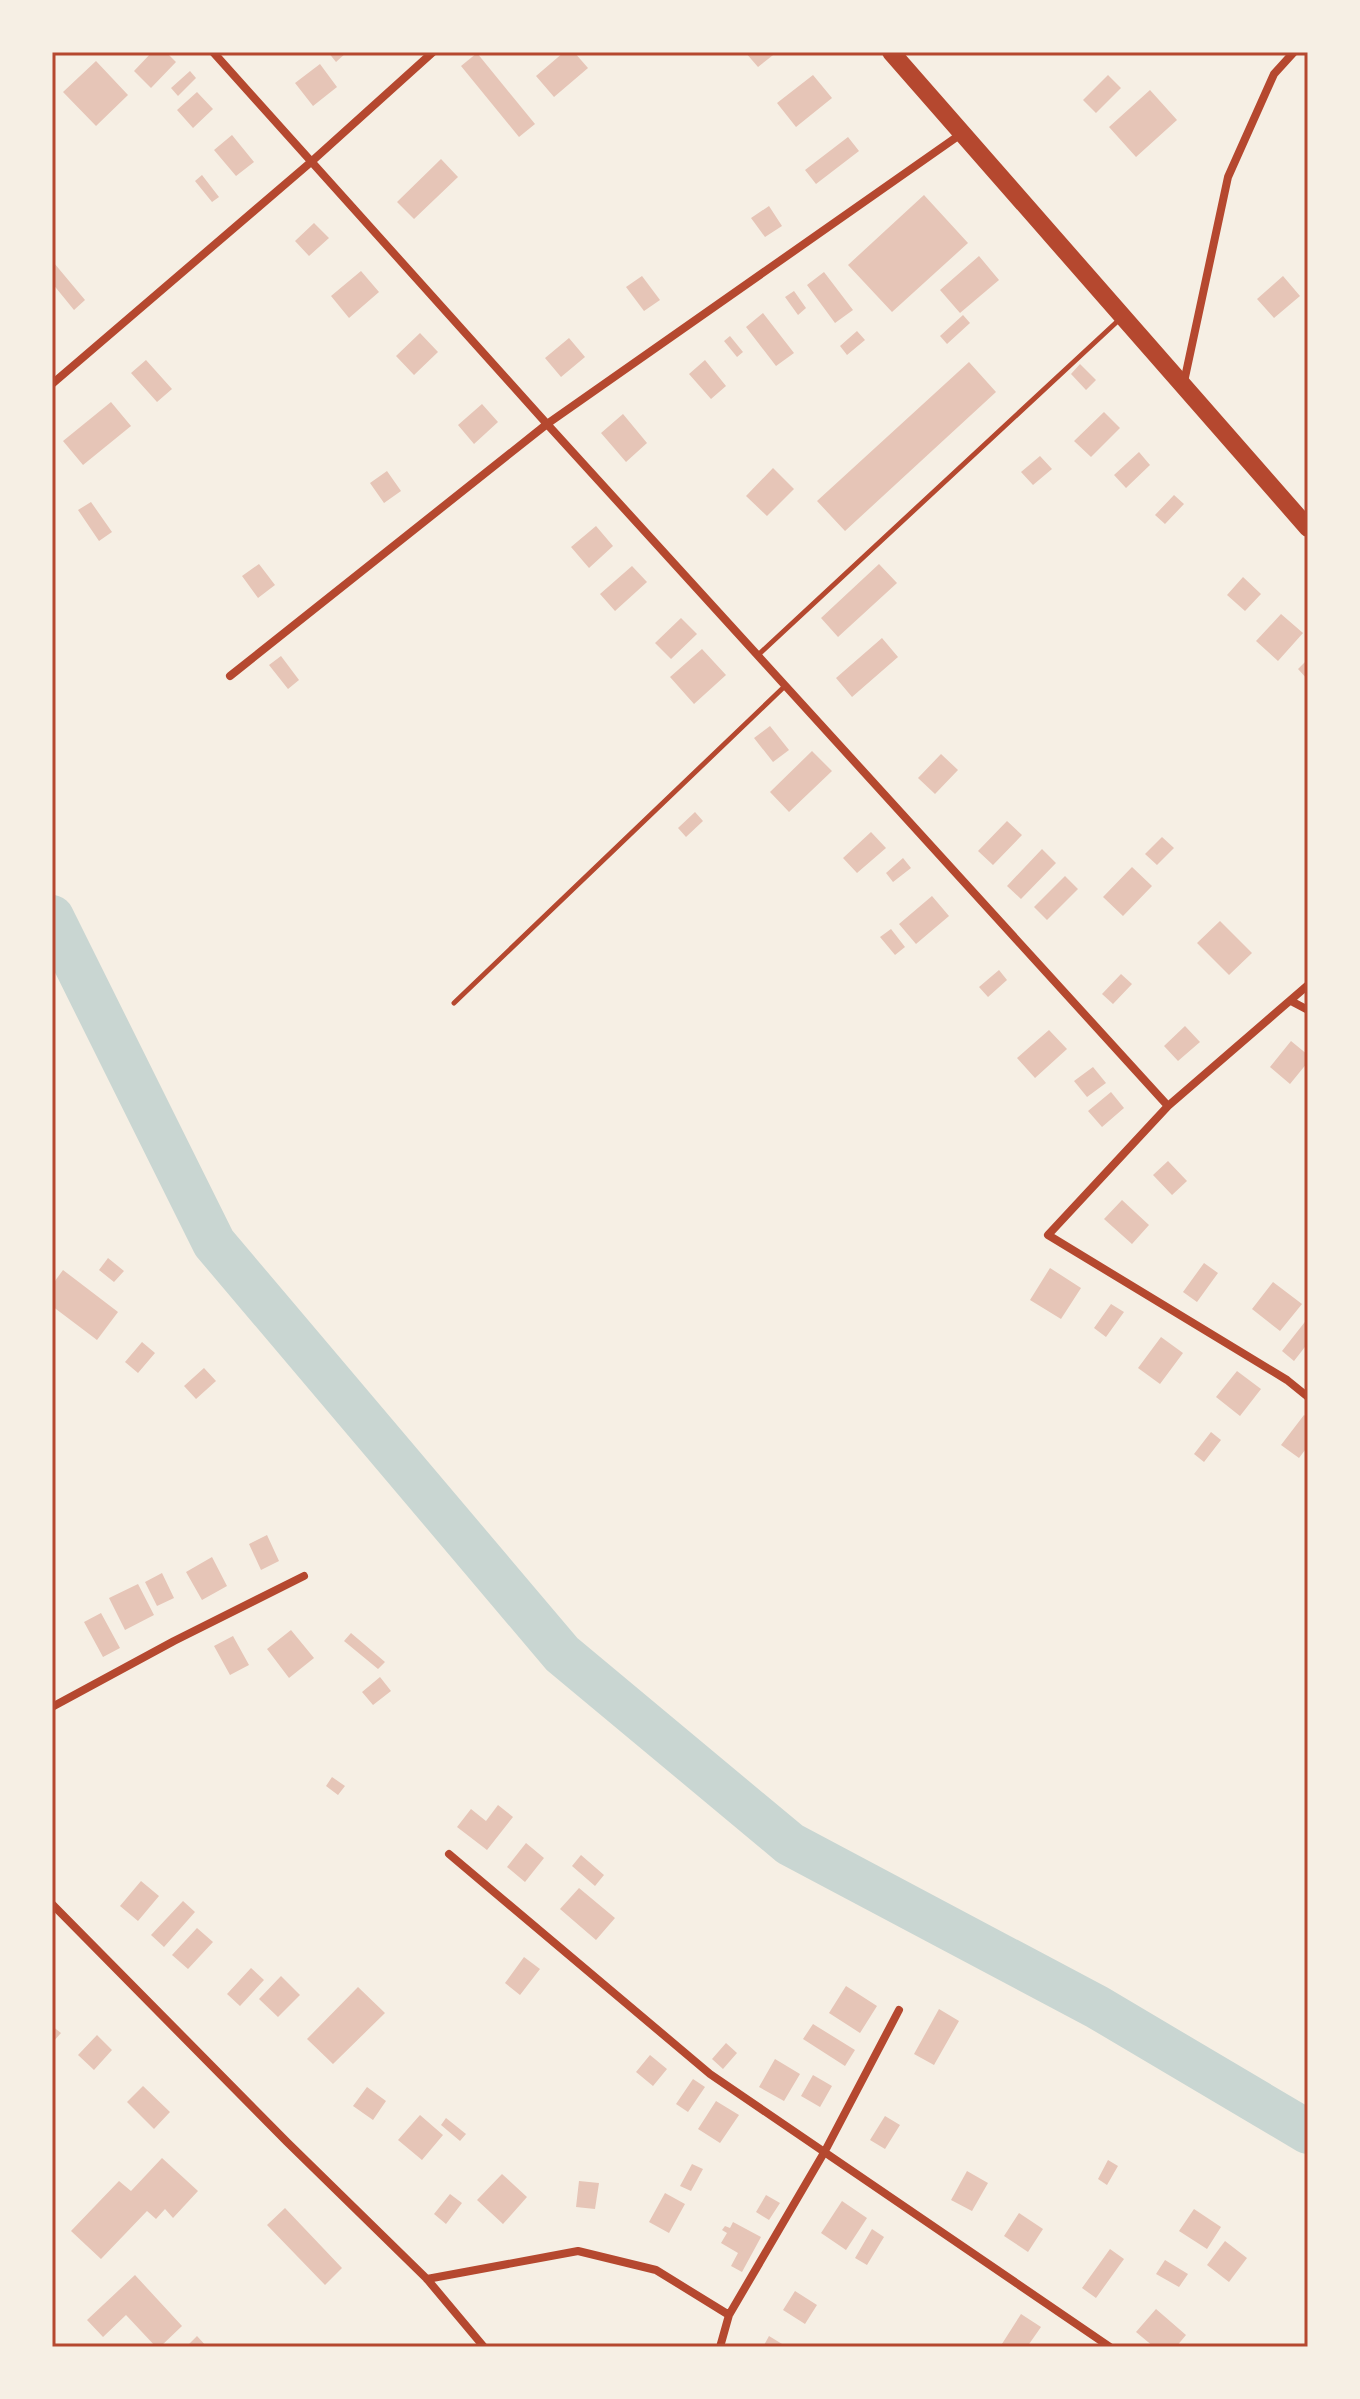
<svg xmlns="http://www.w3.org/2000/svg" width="1360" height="2399" font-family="'Work Sans',sans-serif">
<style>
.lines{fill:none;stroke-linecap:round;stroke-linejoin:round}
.river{stroke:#c9d6d2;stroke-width:44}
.building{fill:#e6c5b7}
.service{stroke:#b5482f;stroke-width:5}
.minor{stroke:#b5482f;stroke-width:8}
.primary{stroke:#b5482f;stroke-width:18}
.neatline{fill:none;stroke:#b5482f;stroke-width:3}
</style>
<rect width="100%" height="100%" fill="#f6efe4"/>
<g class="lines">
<path class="river" d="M52 917 214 1243 562 1654 790 1844 1097 2007 1308 2132"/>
</g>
<path class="building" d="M152 52H166L176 62 151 88 134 71Z
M328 52H347L336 62Z
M564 52H574L588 68 554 97 536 76Z
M745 52H777L758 67Z
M477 53 535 124 519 137 461 66Z
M96 61 128 95 96 126 63 92Z
M320 64 337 87 313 106 295 83Z
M190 71 196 78 178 96 171 88Z
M813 75 832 98 796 127 777 103Z
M1108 75 1121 88 1096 113 1083 100Z
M1150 90 1177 120 1136 157 1109 127Z
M197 92 213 109 193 128 177 110Z
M232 135 254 162 236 176 214 150Z
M848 137 859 151 816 184 805 170Z
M441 159 458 177 414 219 397 202Z
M202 175 219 197 212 202 195 181Z
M924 195 968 243 892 312 848 265Z
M769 206 782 226 765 237 751 218Z
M314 223 329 238 309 256 295 241Z
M979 256 999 280 960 313 940 290Z
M54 263 85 300 74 310 52 283V265Z
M361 271 379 292 349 318 331 296Z
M824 272 853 310 835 323 807 285Z
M642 276 660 300 644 311 626 287Z
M1283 276 1300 296 1274 318 1257 299Z
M794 291 806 308 798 315 785 297Z
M763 313 794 353 776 366 746 327Z
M963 315 970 323 947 344 940 336Z
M857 331 865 340 847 355 840 346Z
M420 333 438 352 414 375 396 356Z
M730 336 743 352 737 357 724 341Z
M569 338 585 357 561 377 545 358Z
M146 360 172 389 157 402 131 373Z
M705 360 726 386 711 399 689 374Z
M969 362 996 392 845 531 817 501Z
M1080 364 1096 380 1086 390 1071 374Z
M111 402 131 426 83 465 63 441Z
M482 404 498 422 474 444 458 425Z
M1104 412 1120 428 1091 457 1074 441Z
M623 414 647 443 626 462 601 433Z
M1139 452 1150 465 1126 488 1114 475Z
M1040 456 1052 469 1033 485 1021 472Z
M773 468 794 489 767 516 746 496Z
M387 471 401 491 384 503 370 483Z
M1174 495 1184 504 1165 524 1155 515Z
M91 502 112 532 99 541 78 510Z
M596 526 613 546 589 568 571 547Z
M259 564 275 585 258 598 242 576Z
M879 564 897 583 838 637 821 618Z
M632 566 647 582 615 611 600 594Z
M1243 577 1261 594 1245 611 1227 595Z
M1281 614 1303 633 1278 661 1256 641Z
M681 618 697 634 671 659 655 643Z
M882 638 898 657 852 697 836 678Z
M702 649 726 675 694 704 670 677Z
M281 656 299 680 288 689 269 665Z
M1308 659V680L1298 669Z
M770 726 789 750 773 762 754 738Z
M812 751 832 771 789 812 770 792Z
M941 754 958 770 935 794 918 778Z
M695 812 703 821 686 837 678 828Z
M1007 821 1022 835 993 865 978 851Z
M871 832 886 848 857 873 843 858Z
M1162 837 1174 848 1157 865 1145 854Z
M1042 849 1056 863 1021 899 1007 886Z
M903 858 911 868 893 882 886 873Z
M1132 867 1152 886 1123 916 1103 897Z
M1065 876 1078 889 1047 920 1034 907Z
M932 896 949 916 916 944 899 924Z
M1220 921 1252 953 1229 975 1197 943Z
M891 929 905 947 895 955 880 937Z
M999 970 1007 980 988 997 979 987Z
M1121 974 1132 984 1113 1004 1102 994Z
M1185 1026 1200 1042 1178 1061 1164 1046Z
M1049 1030 1067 1049 1035 1078 1017 1058Z
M1291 1041 1308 1055V1062L1290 1084 1270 1067Z
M1093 1067 1106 1083 1087 1097 1074 1081Z
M1111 1092 1124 1108 1102 1127 1088 1111Z
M1168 1161 1187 1181 1172 1195 1153 1175Z
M1122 1200 1149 1225 1132 1244 1104 1219Z
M108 1258 124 1271 114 1282 99 1270Z
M1204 1263 1218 1273 1197 1302 1183 1292Z
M1050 1268 1081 1288 1061 1319 1030 1300Z
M63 1270 118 1312 97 1340 52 1306V1285Z
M1273 1282 1302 1304 1280 1331 1252 1309Z
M1111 1304 1124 1312 1106 1337 1094 1328Z
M1308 1318V1343L1294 1361 1282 1351Z
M1161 1337 1183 1353 1160 1384 1138 1368Z
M142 1342 155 1353 138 1373 125 1362Z
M204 1368 216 1381 196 1399 184 1386Z
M1237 1371 1261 1389 1240 1416 1216 1397Z
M1304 1415 1308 1418V1446L1299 1458 1281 1445Z
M1211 1432 1221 1440 1204 1462 1194 1454Z
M267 1535 279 1561 261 1570 249 1544Z
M212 1557 227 1586 202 1600 186 1572Z
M162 1573 174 1598 157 1606 145 1582Z
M138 1584 154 1615 125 1630 109 1598Z
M101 1613 120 1648 103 1657 84 1622Z
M291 1630 314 1658 289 1678 267 1649Z
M351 1633 385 1662 378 1669 344 1641Z
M233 1636 249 1665 230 1675 214 1646Z
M380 1677 391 1691 373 1705 362 1692Z
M332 1777 345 1786 338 1795 326 1786Z
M498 1805 513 1817 487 1850 457 1827 471 1809 486 1821Z
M526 1843 544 1858 525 1882 507 1867Z
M581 1855 604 1875 595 1886 572 1866Z
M141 1881 159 1896 138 1921 120 1906Z
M579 1888 615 1918 596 1940 560 1909Z
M183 1901 195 1912 164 1947 151 1935Z
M197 1928 213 1942 188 1969 172 1955Z
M524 1957 540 1969 520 1995 505 1983Z
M251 1968 264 1980 240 2006 227 1994Z
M281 1976 300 1995 278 2017 259 1999Z
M846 1986 877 2006 860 2033 829 2013Z
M358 1987 385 2013 333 2064 307 2039Z
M939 2009 959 2021 934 2065 914 2054Z
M813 2024 855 2050 845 2066 803 2039Z
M52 2026 61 2033 52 2043Z
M97 2035 112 2050 94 2070 78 2055Z
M726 2043 737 2053 723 2069 712 2059Z
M650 2055 667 2069 653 2086 636 2072Z
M775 2059 800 2074 784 2101 759 2087Z
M813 2075 832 2086 820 2107 801 2096Z
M693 2079 705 2087 688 2112 676 2104Z
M143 2086 170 2112 154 2129 127 2102Z
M367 2087 386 2101 373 2120 353 2106Z
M716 2101 739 2115 720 2143 698 2129Z
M420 2115 443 2135 422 2160 398 2140Z
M885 2116 900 2125 885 2149 870 2140Z
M446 2118 466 2134 460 2141 441 2125Z
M162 2158 198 2191 173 2218 165 2209 156 2219 147 2211 101 2259 71 2231 119 2181 131 2191Z
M1108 2160 1118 2166 1107 2185 1098 2179Z
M692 2164 703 2169 691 2191 680 2186Z
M967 2171 988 2183 972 2211 951 2200Z
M502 2174 527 2197 503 2224 477 2200Z
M579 2181 599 2183 595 2209 576 2207Z
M665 2193 685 2204 669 2233 649 2222Z
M450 2194 462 2203 446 2224 434 2214Z
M766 2195 780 2203 769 2220 756 2212Z
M842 2201 867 2218 846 2250 821 2233Z
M285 2208 342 2268 325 2285 267 2225Z
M1194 2209 1221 2227 1207 2249 1179 2231Z
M1019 2213 1043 2229 1028 2252 1004 2236Z
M733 2222 761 2237 742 2272 731 2266 738 2253 721 2243 727 2233 722 2230 725 2226 730 2228Z
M872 2229 884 2237 867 2265 855 2258Z
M1225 2241 1247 2258 1229 2282 1207 2265Z
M1110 2249 1124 2259 1096 2298 1082 2288Z
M1165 2260 1188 2274 1179 2287 1156 2274Z
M135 2275 182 2326 160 2347H156L126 2315 103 2337 87 2320Z
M795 2291 817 2305 805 2324 783 2310Z
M1156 2309 1186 2335 1176 2347H1154L1136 2332Z
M1021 2314 1041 2327 1027 2347H1000Z
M197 2336 207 2347H186Z
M769 2336 787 2347H763Z"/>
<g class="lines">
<path class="service" d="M758 655 1121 318
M454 1003 785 686"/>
<path class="minor" d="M213 52 547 424 1168 1106
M1184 382 1228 177 1274 74 1294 52
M52 384 311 162 433 52
M230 676 547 424 961 134
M1308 985 1168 1106 1048 1235 1287 1380 1308 1397
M1291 1001 1308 1010
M52 1707 174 1641 304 1576
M449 1854 710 2074 1110 2347
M52 1904 287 2142 427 2279 484 2347
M427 2279 578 2251 656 2270 729 2315
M720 2347 729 2315 825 2151 899 2010"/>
<path class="primary" d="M891 52 1308 528"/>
</g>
<rect width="1360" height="2399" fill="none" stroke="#f6efe4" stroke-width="108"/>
<rect x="54" y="54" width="1252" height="2291" class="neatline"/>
</svg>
